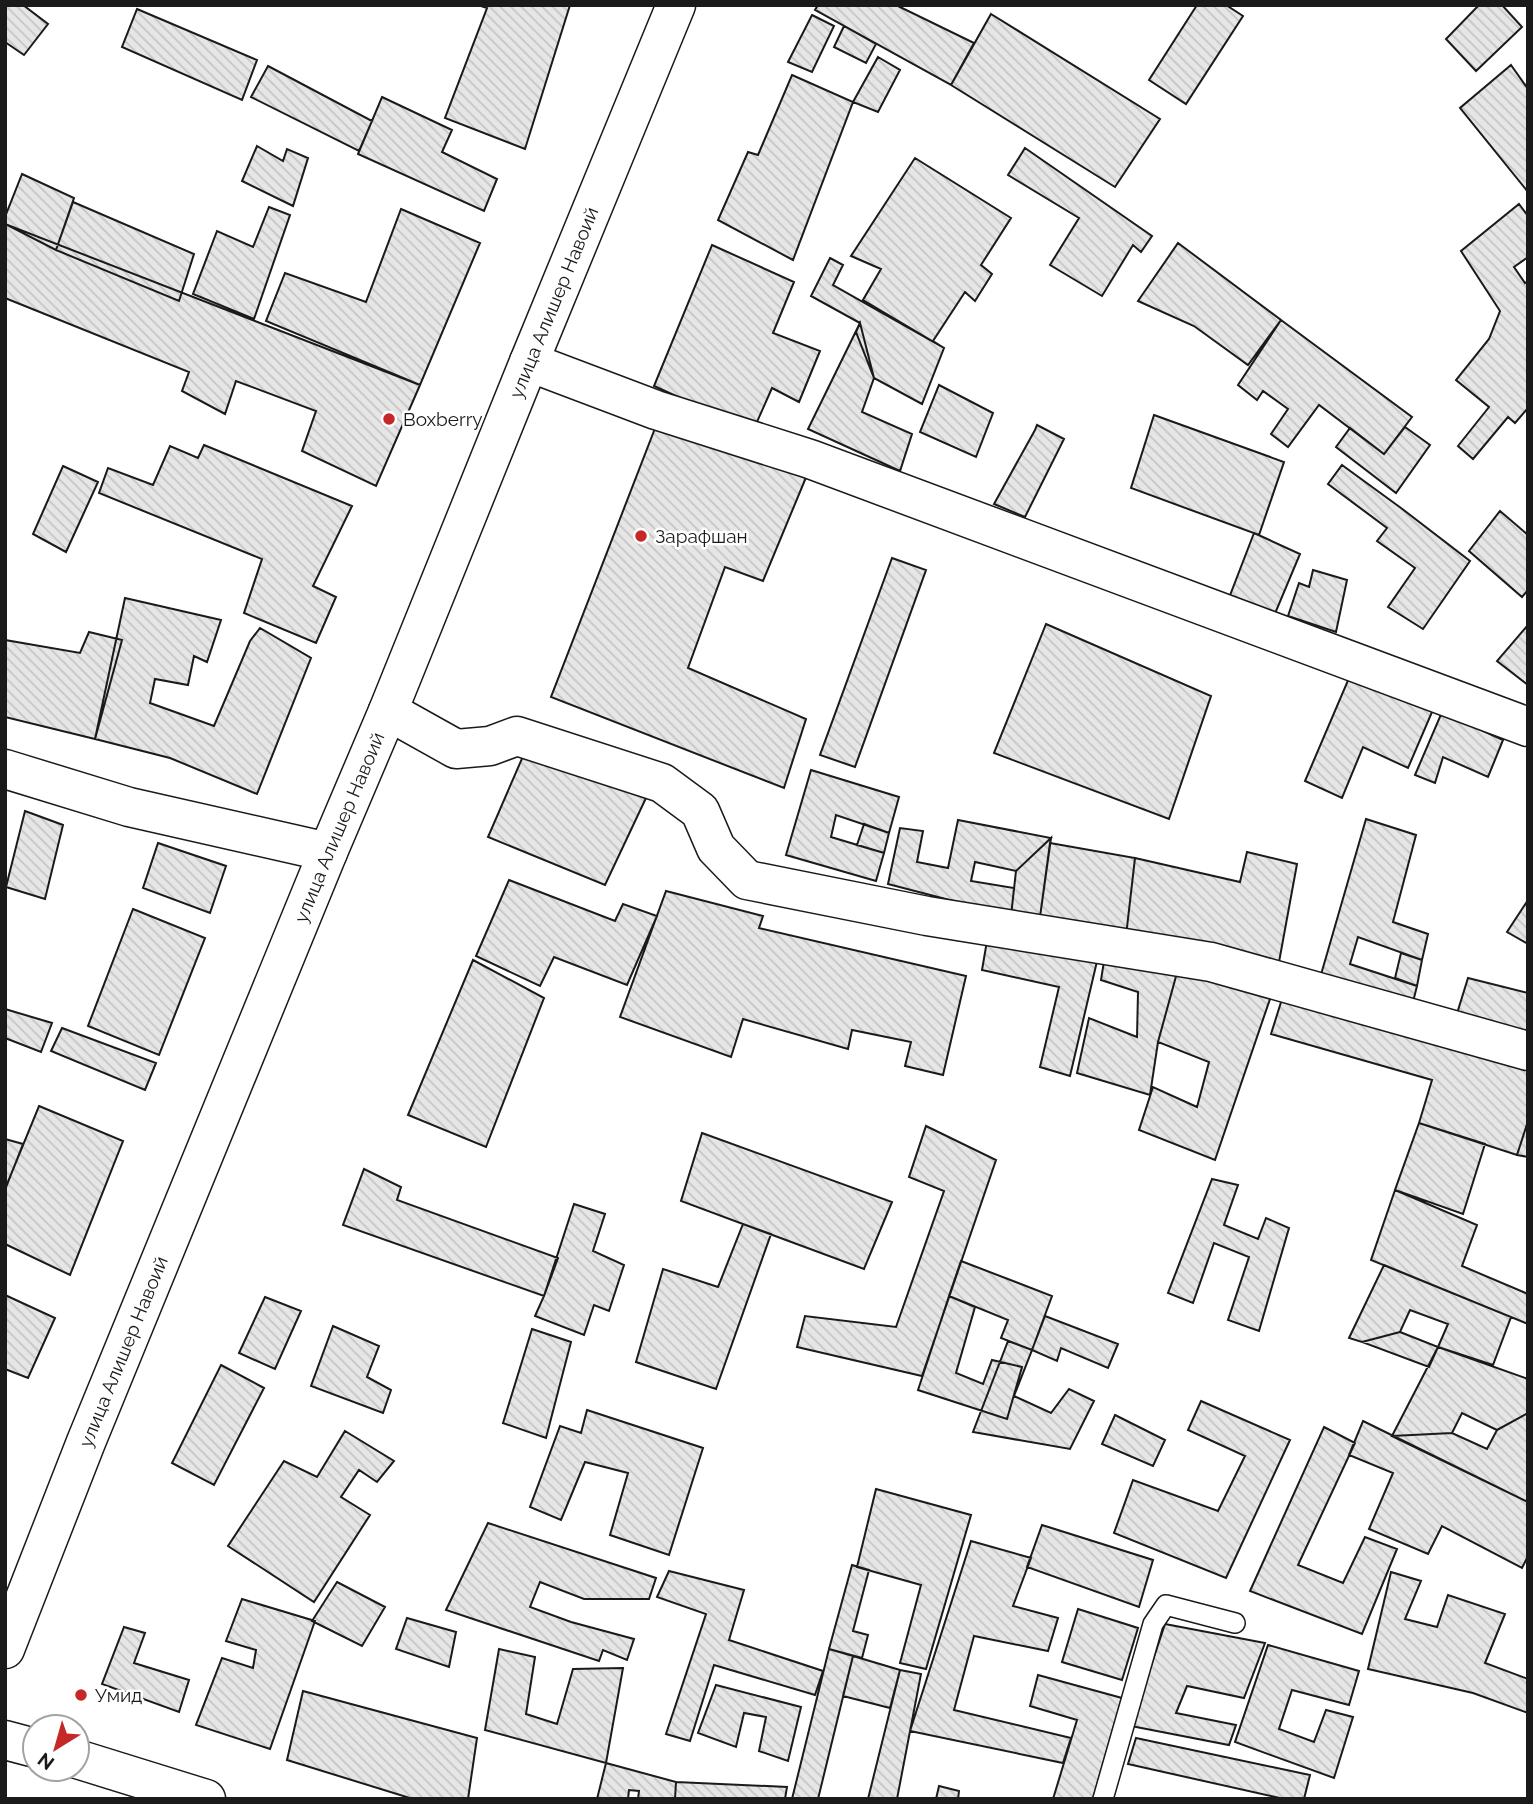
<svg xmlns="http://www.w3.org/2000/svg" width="1533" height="1804" font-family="Raleway,sans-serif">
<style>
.building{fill:url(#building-back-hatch);stroke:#1a1a1a;stroke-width:2}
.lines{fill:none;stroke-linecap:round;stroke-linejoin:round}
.service-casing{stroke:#1a1a1a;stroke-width:22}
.minor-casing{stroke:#1a1a1a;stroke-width:41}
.tertiary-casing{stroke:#1a1a1a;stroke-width:41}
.primary-casing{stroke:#1a1a1a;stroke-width:41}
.service{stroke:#fff;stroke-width:19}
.minor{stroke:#fff;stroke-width:38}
.tertiary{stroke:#fff;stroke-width:38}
.primary{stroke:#fff;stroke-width:38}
.poi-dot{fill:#c62828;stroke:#fff;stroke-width:2.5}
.labels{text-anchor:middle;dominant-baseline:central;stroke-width:5;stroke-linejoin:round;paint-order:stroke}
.street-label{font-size:19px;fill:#1a1a1a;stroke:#fff}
.poi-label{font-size:19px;fill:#1a1a1a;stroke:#fff;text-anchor:start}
</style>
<defs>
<pattern id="building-back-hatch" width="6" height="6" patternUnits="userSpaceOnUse" patternTransform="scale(1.75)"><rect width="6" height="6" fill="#e6e6e6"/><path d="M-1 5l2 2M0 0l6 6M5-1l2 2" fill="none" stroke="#c5c5c5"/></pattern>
</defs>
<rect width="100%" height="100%" fill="#fff"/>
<path class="building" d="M5 5H23L48 24 24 55 5 42Z
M478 5H570L525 149 445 118 487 8Z
M818 5H896L974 43 951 85 815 10Z
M1197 5H1226L1243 16 1186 104 1149 80Z
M1479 5H1502L1522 27 1476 71 1446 39Z
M137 9 257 60 242 100 122 47Z
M991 14 1160 119 1115 187 951 85Z
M812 15 834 26 812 72 788 62Z
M844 26 876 44 866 63 834 47Z
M878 57 900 70 878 112 853 102Z
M1511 65 1528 89V192L1460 108Z
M268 66 372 121 359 151 251 97Z
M792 75 853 102 793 260 718 220 748 152 758 155Z
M382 97 452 130 442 152 497 179 484 211 358 154Z
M257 146 283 161 287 149 308 158 293 206 242 181Z
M1025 148 1152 236 1141 252 1133 245 1102 296 1050 265 1079 218 1008 175Z
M915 158 1011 218 981 265 992 274 975 301 965 292 933 341 944 348 863 300 881 269 851 256Z
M22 174 74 198 56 250 5 224V217Z
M73 202 194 254 179 301 56 250Z
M1519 204 1528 216V257L1514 267 1525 283 1528 281V408L1515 423 1508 417 1473 459 1458 446 1489 407 1456 380 1489 339 1500 311 1461 251Z
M269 207 290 215 254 319 193 294 217 231 253 247Z
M401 209 480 243 420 385 266 321 285 273 366 302Z
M5 224 420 385 376 486 302 451 316 411 236 381 225 414 182 391 189 372 5 298Z
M1178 243 1281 320 1248 365 1194 326 1138 301Z
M712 245 794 282 773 333 820 351 799 402 772 388 753 431 654 386Z
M830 258 843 265 833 285 944 348 922 404 874 378 856 332 860 323 811 296Z
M1281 320 1412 417 1384 454 1319 405 1288 447 1271 434 1288 409 1263 391 1257 400 1238 385Z
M860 323 874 378 862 412 912 434 900 471 808 429Z
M939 385 993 413 976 457 920 432Z
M1154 415 1284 462 1259 535 1131 488Z
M659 418 807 475 763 581 725 567 688 668 806 719 784 788 551 697Z
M1037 425 1064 439 1025 517 994 504 1035 430Z
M1405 427 1430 445 1396 493 1336 447 1350 428 1384 454Z
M204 445 352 506 313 586 336 597 316 643 244 613 262 559 99 493 108 468 153 485 170 446 198 458Z
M1342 465 1401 508 1470 561 1423 629 1388 607 1415 568 1377 541 1387 528 1328 484Z
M63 466 98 482 66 552 33 534Z
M1500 511 1528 535V590L1522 597 1469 551Z
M1254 533 1300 554 1274 616 1229 598Z
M892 558 926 570 855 767 820 755Z
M1313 570 1347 580 1336 632 1288 616 1299 583 1309 587Z
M125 598 221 620 207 662 194 656 188 685 155 679 150 703 214 726 250 641 260 628 311 658 257 794 170 758 95 739Z
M1046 624 1211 696 1169 819 994 753Z
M1528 625V685L1497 661Z
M89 632 122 640 95 739 5 717V640L80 653Z
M1352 671 1435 705 1408 768 1363 747 1342 798 1305 781Z
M1442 712 1503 740 1488 777 1443 757 1435 783 1415 775Z
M527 747 646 798 605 885 488 837Z
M811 770 899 797 889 833 836 815 831 837 884 853 876 881 786 855Z
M25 811 63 825 45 899 6 887Z
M1366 819 1416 835 1393 922 1428 934 1422 960 1358 937 1350 964 1417 986 1411 1010 1320 978Z
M958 820 1051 838 1016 871 975 862 971 881 1014 888 1011 916 888 884 900 828 923 831 917 862 948 868Z
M864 824 889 833 884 853 857 845Z
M1051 838 1040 917 1011 916 1016 871Z
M158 843 226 866 210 913 143 888Z
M1050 843 1135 858 1126 936 1040 917Z
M1247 852 1297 864 1277 973 1126 936 1135 858 1240 882Z
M509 880 615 921 623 904 657 916 627 985 554 957 540 986 476 956Z
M666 891 763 916 759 928 966 976 943 1075 905 1066 911 1042 852 1030 848 1049 743 1019 731 1057 620 1017Z
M1528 900V944L1507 932Z
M133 909 205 938 159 1055 88 1026Z
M988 935 1098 957 1070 1076 1040 1067 1059 987 982 970Z
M1401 953 1422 960 1417 986 1395 978Z
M1105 955 1178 969 1158 1042 1150 1095 1077 1073 1089 1018 1137 1037 1138 992 1101 980Z
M473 960 544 998 486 1147 408 1115Z
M1178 969 1271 996 1215 1160 1139 1130 1153 1087 1197 1107 1209 1062 1158 1042Z
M1468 978 1528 993V1037L1455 1020Z
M1282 999 1528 1065V1121L1517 1155 1419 1123 1432 1080 1271 1034Z
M5 1009 52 1023 41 1052 5 1038Z
M62 1028 156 1063 145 1090 51 1051Z
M39 1106 123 1141 70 1275 5 1244V1189Z
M1528 1121V1157L1517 1155Z
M1419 1123 1485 1144 1463 1214 1395 1190Z
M926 1126 996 1160 922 1376 797 1347 805 1316 896 1327 944 1191 909 1177Z
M702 1133 892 1202 864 1269 681 1201Z
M5 1139 23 1144 5 1190Z
M364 1169 401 1187 397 1200 558 1258 544 1296 343 1225Z
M1212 1179 1238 1185 1224 1225 1258 1239 1266 1218 1289 1228 1259 1331 1228 1320 1249 1257 1214 1243 1193 1303 1168 1293Z
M1395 1190 1477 1225 1462 1266 1528 1294V1324L1371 1260Z
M574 1204 605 1214 593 1251 624 1265 609 1311 594 1305 584 1335 535 1316 544 1296Z
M743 1224 771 1234 716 1389 636 1362 663 1269 718 1287Z
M961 1261 1052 1296 1032 1350 1001 1338 1008 1320 949 1296Z
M1384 1265 1511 1317 1493 1365 1438 1347 1448 1324 1410 1310 1400 1332 1362 1342 1349 1338Z
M5 1295 55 1318 28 1378 5 1369Z
M949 1296 975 1307 956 1373 983 1384 992 1360 1022 1367 1007 1419 918 1390Z
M265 1297 301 1311 275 1369 239 1353Z
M1045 1316 1118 1344 1108 1368 1061 1348 1057 1361 1032 1350Z
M333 1326 379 1346 367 1377 391 1390 383 1413 311 1386Z
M532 1329 571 1342 546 1438 503 1423Z
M1400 1332 1438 1347 1429 1367 1362 1342Z
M1008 1341 1032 1350 1014 1396 1051 1413 1069 1389 1094 1401 1070 1449 973 1432Z
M1438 1347 1528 1379V1413L1497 1430 1462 1413 1452 1433 1392 1436Z
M221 1365 264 1388 214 1485 172 1463Z
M1201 1401 1290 1440 1226 1578 1114 1533 1133 1480 1218 1511 1245 1456 1188 1430Z
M587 1410 703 1448 669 1555 610 1535 628 1473 585 1462 561 1520 530 1507 560 1426 581 1433Z
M1528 1413V1502L1392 1436 1452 1433 1487 1449 1497 1430Z
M1115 1415 1165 1440 1153 1466 1102 1444Z
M1363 1421 1528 1502V1556L1522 1568 1442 1526 1428 1554 1369 1529 1393 1473 1349 1455Z
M1324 1427 1355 1443 1298 1565 1343 1583 1365 1537 1397 1549 1362 1634 1250 1591Z
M345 1431 394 1461 377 1482 359 1470 341 1497 370 1515 314 1602 228 1546 284 1461 317 1477Z
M876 1489 971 1515 926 1669 900 1663 921 1585 857 1567Z
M488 1523 656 1578 649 1599H584L540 1582 530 1607 571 1622 634 1639 627 1660 603 1650 599 1661 446 1610Z
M1042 1525 1153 1560 1139 1607 1027 1567Z
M971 1541 1031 1558 1013 1606 1058 1618 1048 1651 974 1636 954 1710 1071 1738 1063 1763 910 1731Z
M852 1565 869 1570 853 1631 868 1635 862 1658 829 1649Z
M669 1571 744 1590 729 1640 823 1671 815 1695 714 1665 690 1741 666 1734 706 1614 657 1597Z
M1391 1572 1421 1581 1405 1619 1437 1627 1448 1595 1505 1614 1485 1663 1528 1679V1713L1473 1693 1368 1669Z
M337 1582 385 1607 362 1646 312 1621Z
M242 1599 315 1621 270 1749 196 1725 222 1658 253 1668 256 1650 226 1641Z
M1078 1609 1138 1628 1122 1680 1062 1662Z
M407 1618 456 1632 449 1667 396 1649Z
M1165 1624 1265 1643 1244 1698 1187 1686 1176 1713 1236 1725 1229 1745 1131 1726Z
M124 1627 145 1633 134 1663 189 1680 179 1712 102 1684Z
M1268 1645 1359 1671 1349 1705 1292 1690 1279 1729 1314 1742 1326 1710 1353 1717 1334 1778 1235 1742Z
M499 1649 535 1657 526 1714 557 1724 573 1669 623 1668 606 1763 485 1730Z
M829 1649 853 1656 818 1799H792Z
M853 1656 900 1670 890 1708 843 1696Z
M900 1670 921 1674 897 1799H868Z
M1038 1675 1122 1698 1093 1799H1053L1077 1720 1030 1706Z
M716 1685 801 1707 788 1761 759 1751 766 1717 744 1713 736 1747 698 1733Z
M303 1691 477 1738 468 1799H413L287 1760Z
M1136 1738 1310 1775 1304 1799H1284L1128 1764Z
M606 1763 676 1782 675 1799H638L639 1791 629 1790 628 1799H597Z
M676 1782 787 1787 785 1799H675Z
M939 1786 959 1791 958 1799H936Z"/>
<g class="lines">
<g class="service-casing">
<path id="service" d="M1103 1799 1153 1624 1166 1605 1235 1623"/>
</g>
<g class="minor-casing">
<path id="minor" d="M529 362 656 410 810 459 1528 727
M388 711 456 749 490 746 517 736 662 783 700 811 716 848 747 880 927 916 1211 962 1528 1051
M5 769 129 807 328 852"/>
</g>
<g class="tertiary-casing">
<path id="tertiary" d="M5 1740 35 1748
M77 1759 206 1799"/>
</g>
<g class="primary-casing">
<g id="primary">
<path id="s1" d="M5 1649 86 1442 328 852 388 711 529 362 676 5"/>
</g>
</g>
<use href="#service" class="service"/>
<use href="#minor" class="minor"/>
<use href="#tertiary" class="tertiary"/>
<use href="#primary" class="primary"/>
</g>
<g class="poi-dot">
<circle cx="389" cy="419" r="7"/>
<circle cx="641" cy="536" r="7"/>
<circle cx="81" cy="1695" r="7"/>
</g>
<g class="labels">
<g class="street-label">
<text stroke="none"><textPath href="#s1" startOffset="1454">улица Алишер Навоий</textPath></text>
<text stroke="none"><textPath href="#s1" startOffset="887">улица Алишер Навоий</textPath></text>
<text stroke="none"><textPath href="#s1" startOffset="320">улица Алишер Навоий</textPath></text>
</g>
<g class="poi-label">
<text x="403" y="419">Boxberry</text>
<text x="655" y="536">Зарафшан</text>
<text x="95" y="1695">Умид</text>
</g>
</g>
<rect width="1533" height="1804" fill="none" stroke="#1a1a1a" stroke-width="14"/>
<g transform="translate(56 1748) rotate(217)"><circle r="33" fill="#ffffff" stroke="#a3a3a3" stroke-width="2"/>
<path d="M0-5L12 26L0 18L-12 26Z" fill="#c62828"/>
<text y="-10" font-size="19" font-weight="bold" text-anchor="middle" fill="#1a1a1a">N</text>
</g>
</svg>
